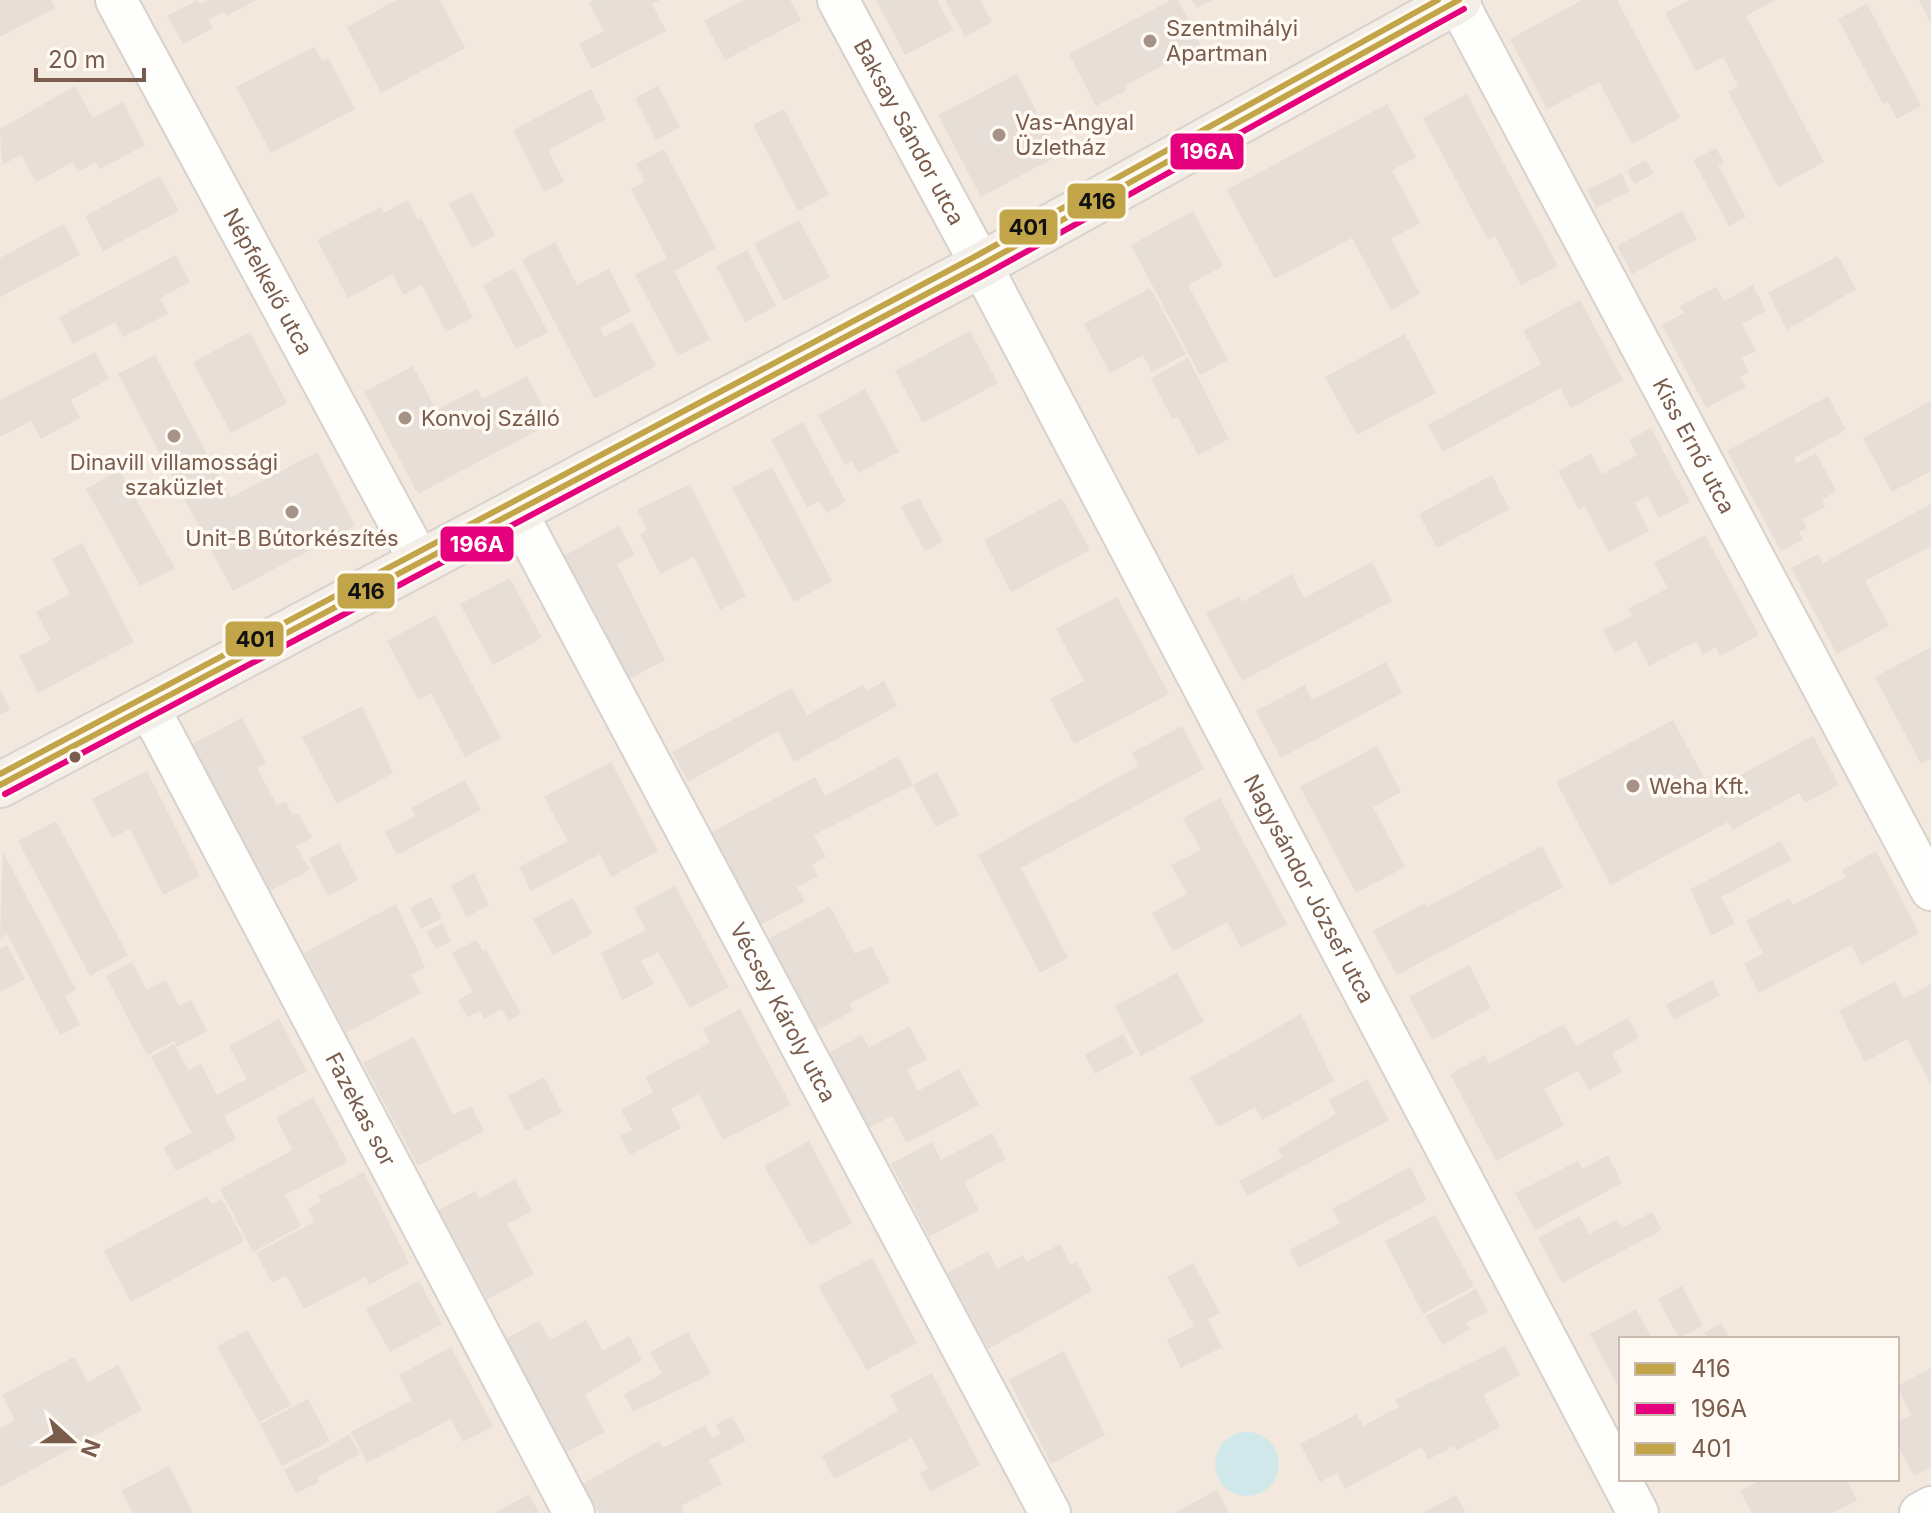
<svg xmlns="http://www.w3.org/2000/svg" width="1931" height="1513" font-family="Inter,sans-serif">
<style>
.residential{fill:#f2e8de;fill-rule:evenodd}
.water{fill:#d0e8ea}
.building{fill:#e6ded7}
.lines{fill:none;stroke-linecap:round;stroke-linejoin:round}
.minor-casing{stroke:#d7d1cb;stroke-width:44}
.major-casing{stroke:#dad1cc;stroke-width:48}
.minor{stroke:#fefefd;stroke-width:40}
.major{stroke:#f3eee8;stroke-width:44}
.bus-1-casing{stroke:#fffaf3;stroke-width:12}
.bus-2-casing{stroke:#fffaf3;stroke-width:12}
.bus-3-casing{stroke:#fffaf3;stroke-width:12}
.bus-1{stroke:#c1a548;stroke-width:6}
.bus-2{stroke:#e5007d;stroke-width:6}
.bus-3{stroke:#c1a548;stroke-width:6}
.poi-dot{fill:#a69286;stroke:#fffaf3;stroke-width:3}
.bus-dot{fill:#7a5c4d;stroke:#fffaf3;stroke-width:3}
.labels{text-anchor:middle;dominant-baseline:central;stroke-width:7;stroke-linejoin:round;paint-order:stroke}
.poi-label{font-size:22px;fill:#7a5c4d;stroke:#fffaf3;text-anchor:start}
.street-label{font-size:22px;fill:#7a5c4d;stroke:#fffaf3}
.line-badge{stroke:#fffaf3;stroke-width:3}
.badge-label{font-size:22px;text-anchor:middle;font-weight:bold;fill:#fff}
.pale-badge-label{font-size:22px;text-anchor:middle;font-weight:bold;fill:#111}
</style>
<rect width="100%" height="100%" fill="#f9f5f0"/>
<path class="residential" d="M0 0H1931V1513H0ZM1621 1339H1897V1479H1621Z"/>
<path class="water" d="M1215 1464a32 32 0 1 1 64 0a32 32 0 1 1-64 0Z"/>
<path class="building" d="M0 0H51L55 8 0 37Z
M198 0 200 4 208 0H257L226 16 224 12 208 20 213 28 183 44 167 16Z
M397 0H440L465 48 381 93 347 27Z
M594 0H660L652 4 666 31 592 69 579 44 604 31 589 3Z
M744 0H790L801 20 725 60 704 21Z
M876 0H937L953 30 905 55Z
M945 0H980L992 22 965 37Z
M1171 0H1178L1201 45 1124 86 1127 90 1096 106 1069 54Z
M1192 0H1213L1197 8Z
M1582 0H1617L1680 118 1632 144 1599 82 1547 109 1510 39Z
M1690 0H1775L1746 16 1824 162 1778 187 1728 92 1738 86 1723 57 1696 71 1665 13Z
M1919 0H1931V24Z
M1867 4 1921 106 1897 119 1888 102 1883 104 1838 19Z
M314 47 322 61 328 58 355 109 271 153 236 87Z
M1017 74 1059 155 981 197 938 115Z
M75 86 93 118 123 102 145 145 100 169 96 162 78 172 73 162 36 182 21 155 2 165 0 129Z
M658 86 680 127 656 140 635 98Z
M591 89 606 119 548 150 564 182 544 192 513 130Z
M1467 94 1558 266 1521 285 1495 236 1488 240 1423 118Z
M1387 104 1416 157 1392 170 1420 223 1391 239 1420 294 1391 310 1352 238 1275 279 1227 190Z
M784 109 829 195 798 211 753 125Z
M1716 148 1724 163 1718 165 1746 217 1729 226 1693 160Z
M664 149 716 248 674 271 710 339 678 356 635 275 667 258 631 189 645 182 636 164Z
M1646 160 1654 174 1634 184 1627 170Z
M1621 173 1630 191 1596 208 1587 190Z
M160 176 179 211 103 251 85 216Z
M472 192 495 235 472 248 449 204Z
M408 200 418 220 421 218 473 317 446 332 422 285 403 295 393 274 348 298 317 240 381 207 384 213Z
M1193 211 1223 266 1188 285 1228 360 1200 375 1131 245Z
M1682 211 1697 239 1632 274 1617 246Z
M799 220 830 277 784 301 754 244Z
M64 224 80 255 0 297V258Z
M555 242 577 285 609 269 631 311 600 328 604 337 632 322 656 366 595 399 522 260Z
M747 250 776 306 745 322 716 266Z
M176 255 190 282 160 298 168 314 123 337 115 322 73 344 59 317Z
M1838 256 1856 289 1787 330 1768 293Z
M514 268 548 332 516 349 483 285Z
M1753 285 1766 311 1742 324 1756 351 1742 358 1749 372 1740 377 1746 387 1706 408 1662 325 1684 313 1680 306 1716 287 1724 301Z
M1150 288 1186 354 1152 372 1143 355 1110 373 1084 324Z
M1580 300 1623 380 1571 408 1560 388 1443 452 1428 425 1541 364 1523 331Z
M970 331 998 383 923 423 895 371Z
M250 332 287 403 231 433 193 362Z
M1405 334 1436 393 1357 435 1325 377Z
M95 352 109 379 71 400 80 418 41 439 31 421 0 437V400Z
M155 355 230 498 317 452 355 526 233 591 118 374Z
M1188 358 1229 439 1198 455 1178 417 1172 419 1151 378Z
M413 366 436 410 477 389 483 399 527 376 551 423 418 494 364 392Z
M865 389 899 452 858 473 852 461 845 465 818 415Z
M1828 396 1846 430 1794 458 1797 463 1816 453 1836 491 1822 500 1825 507 1802 519 1807 528 1799 532 1803 540 1781 551 1727 451Z
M1931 401V471L1892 492 1863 438Z
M803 422 846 502 826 513 819 501 807 507 771 440Z
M1651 428 1690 502 1659 518 1647 496 1635 503 1649 531 1609 552 1585 507 1579 510 1558 471 1591 454 1602 474 1637 455 1629 440Z
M772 467 832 581 794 602 732 488Z
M119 470 175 568 140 586 86 489Z
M1492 475 1509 509 1437 548 1419 514Z
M690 484 746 596 720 610 694 557 660 574 640 534 647 530 637 510Z
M919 498 943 542 925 551 901 507Z
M1062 498 1090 550 1011 592 984 540Z
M1931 504V546L1865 581 1889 626 1837 654 1791 568 1818 554 1823 563Z
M619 526 635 555 617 564 665 660 629 679 564 556Z
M1705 535 1759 635 1720 656 1716 647 1703 655 1696 641 1649 666 1636 641 1615 653 1603 630 1632 616 1628 609 1668 588 1654 563Z
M82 543 134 642 38 693 19 656 51 640 36 612 70 594 52 559Z
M1372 562 1392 601 1242 681 1206 613 1239 596 1242 602 1292 574 1304 598Z
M510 578 542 638 493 665 460 604Z
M1117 597 1169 694 1074 744 1050 699 1084 681 1056 629Z
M435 615 501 738 465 757 431 693 418 700 387 641Z
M1931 647V758L1921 764 1875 677Z
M1386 662 1402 693 1281 758 1256 711 1305 685 1312 700Z
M884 681 897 706 794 762 778 731 688 782 672 752 792 688 807 715 863 685 866 691Z
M0 689 10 709 0 715Z
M362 706 393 773 337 804 302 737Z
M242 718 266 763 257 768 277 805 285 801 293 815 298 813 312 838 296 846 310 870 270 891 192 744Z
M1673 720 1711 791 1813 736 1839 785 1805 803 1799 793 1732 830 1728 822 1611 885 1556 782Z
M1182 726 1204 769 1021 868 1068 958 1040 973 978 855 1138 766 1132 753Z
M1377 746 1401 792 1373 807 1405 867 1356 893 1300 787Z
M898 756 913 785 814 835 826 857 812 865 818 876 797 887 805 901 759 926 710 833 815 777 825 796Z
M611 762 658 851 611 877 600 854 531 891 519 867 568 841 544 797Z
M147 771 200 876 163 895 130 829 112 838 92 799Z
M937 772 959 815 936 827 913 785Z
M465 780 481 810 397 855 385 832 415 816 411 808Z
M1220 798 1287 924 1241 948 1227 922 1173 951 1152 913 1187 894 1171 865 1201 850 1183 818Z
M56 821 128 955 90 976 18 841Z
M1781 841 1791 860 1721 897 1735 923 1711 936 1691 889Z
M339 843 358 880 328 896 309 859Z
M1542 846 1563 887 1397 975 1373 931 1425 903 1427 907Z
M1876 851 1919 933 1861 965 1851 945 1759 993 1744 964 1763 953 1746 921 1789 898 1793 905 1846 877 1842 870Z
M3 852 76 990 65 996 80 1025 60 1035 7 934 0 938Z
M474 873 489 905 467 917 451 886Z
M675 886 729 987 690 1008 658 952 641 961 654 984 622 1000 601 953 646 930 634 908Z
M431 897 442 918 421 929 410 908Z
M573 898 592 934 553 955 533 919Z
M396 904 425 967 411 975 421 993 346 1033 304 953Z
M830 906 855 954 871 946 890 982 849 1004 853 1011 817 1030 768 939Z
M442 923 451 941 436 949 426 932Z
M476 940 483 952 486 950 521 1014 509 1021 502 1009 484 1019 480 1011 467 1017 458 1000 473 992 452 953Z
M7 945 25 979 0 992V949Z
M132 962 147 990 166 980 179 1006 191 1000 207 1031 177 1047 174 1041 147 1055 106 976Z
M1469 965 1491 1008 1432 1040 1409 997Z
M1177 973 1204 1022 1141 1056 1115 1006Z
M1712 980 1720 995 1674 1020 1666 1005Z
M1895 981 1904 999 1931 984V1084L1907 1039 1865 1062 1839 1011Z
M740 1009 791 1105 723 1140 699 1094 671 1109 681 1128 630 1155 620 1136 632 1130 621 1110 653 1092 645 1077 710 1043 703 1029Z
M1301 1014 1334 1081 1262 1120 1255 1107 1218 1127 1190 1078Z
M1628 1018 1639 1038 1612 1053 1622 1072 1589 1090 1578 1071 1544 1089 1564 1125 1496 1161 1450 1074 1485 1055 1489 1064 1564 1024 1576 1046Z
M279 1019 307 1071 224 1116 236 1139 176 1171 163 1147 192 1133 151 1057 174 1044 188 1070 201 1064 217 1095 247 1079 229 1046Z
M909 1026 927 1059 907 1070 918 1091 959 1069 979 1105 907 1143 892 1116 868 1128 828 1053 862 1035 869 1048Z
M1123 1034 1133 1053 1095 1074 1085 1055Z
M414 1037 453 1115 471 1106 484 1131 418 1166 363 1063Z
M544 1077 562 1112 526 1131 508 1096Z
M1367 1079 1389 1120 1247 1196 1239 1181 1283 1157 1278 1149 1336 1114 1329 1100Z
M313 1097 348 1162 285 1195 301 1226 253 1252 220 1189 293 1150 276 1118Z
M992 1133 1006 1159 964 1182 979 1210 929 1237 891 1164 932 1142 941 1160Z
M809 1141 852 1223 810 1245 764 1166Z
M1608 1155 1622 1183 1535 1230 1515 1193 1578 1161 1582 1169Z
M1410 1167 1427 1200 1299 1268 1289 1250 1340 1223 1332 1209Z
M364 1172 409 1263 369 1285 365 1277 304 1309 286 1275 272 1283 256 1253 314 1222 308 1209 321 1202 318 1196Z
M515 1179 532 1211 507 1224 534 1274 487 1300 439 1210 475 1191 479 1199Z
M207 1196 212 1204 222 1199 244 1241 131 1302 104 1251Z
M1652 1212 1662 1230 1562 1283 1538 1238 1579 1216 1589 1234 1617 1220 1622 1228Z
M1435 1215 1474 1286 1423 1314 1385 1241Z
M1060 1244 1071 1265 1077 1262 1092 1291 988 1349 947 1273 988 1251 997 1269 1023 1255 1026 1262Z
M872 1258 917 1343 867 1370 818 1286Z
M1193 1263 1220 1313 1208 1319 1222 1347 1181 1368 1167 1340 1194 1326 1167 1277Z
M419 1281 442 1324 390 1352 366 1309Z
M1682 1286 1703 1326 1679 1338 1658 1299Z
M1476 1289 1488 1312 1466 1323 1470 1329 1442 1345 1426 1316Z
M1636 1309 1652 1339H1621V1384L1618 1386 1590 1334Z
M586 1320 603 1351 629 1336 642 1360 585 1395 605 1432 565 1453 505 1339 539 1321 550 1340Z
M1721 1323 1730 1339H1707L1704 1333Z
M247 1330 291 1405 259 1422 217 1347Z
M688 1332 711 1374 633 1412 624 1394 662 1374 650 1352Z
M1505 1346 1520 1375 1483 1395 1500 1427 1457 1450 1454 1446 1428 1460 1422 1447 1345 1489 1337 1473 1320 1482 1300 1444 1357 1414 1363 1426 1399 1407 1395 1400Z
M451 1347 493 1426 463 1442 451 1419 367 1463 351 1432 412 1400 399 1375Z
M1064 1351 1105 1435 1051 1464 1009 1380Z
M74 1357 88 1382 118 1365 142 1410 0 1487V1429L15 1420 2 1395Z
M1931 1368V1467L1914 1476 1897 1444V1422L1911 1415 1897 1386Z
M932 1373 980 1465 930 1492 920 1473 928 1469 912 1438 834 1479 822 1456 898 1411 890 1395Z
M308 1399 330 1441 282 1466 260 1424Z
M732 1416 746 1441 709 1460 722 1484 681 1506 684 1513H599L583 1484 659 1441 663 1448 705 1425 712 1438 720 1434 716 1425Z
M349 1435 360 1454 317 1477 319 1482 296 1493 284 1470Z
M169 1466 193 1513H133L121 1491Z
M1762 1479H1846L1857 1500 1833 1513H1752L1740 1491Z
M1217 1490 1229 1513H1174Z
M529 1494 539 1513H494Z
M1456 1495 1466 1513H1423Z"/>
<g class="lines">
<g class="minor-casing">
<g id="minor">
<path id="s1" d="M116 0 420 562"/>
<path id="s2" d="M838 0 981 265 1638 1513"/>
<path id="s3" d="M1457 1 1931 890"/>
<path id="s4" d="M516 511 1050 1513"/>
<path id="s5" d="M148 706 574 1513"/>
<path d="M1920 1513 1931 1507"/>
</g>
</g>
<g class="major-casing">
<path id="major" d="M0 785 981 265 1459 0"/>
</g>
<use href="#minor" class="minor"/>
<use href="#major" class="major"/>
<g class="bus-1-casing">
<path id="bus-1" d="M0 785 981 265 1459 0"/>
</g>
<g class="bus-2-casing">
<path id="bus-2" d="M5 794 986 274 1464 9"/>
</g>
<g class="bus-3-casing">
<path id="bus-3" d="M0 774 976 256 1438 0"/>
</g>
<use href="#bus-1" class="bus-1"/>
<use href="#bus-2" class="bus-2"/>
<use href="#bus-3" class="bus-3"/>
</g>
<g class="poi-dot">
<circle cx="1150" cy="41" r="8"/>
<circle cx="999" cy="135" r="8"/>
<circle cx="405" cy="418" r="8"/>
<circle cx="174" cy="436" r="8"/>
<circle cx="292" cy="512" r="8"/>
<circle cx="1633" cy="786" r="8"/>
</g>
<circle class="bus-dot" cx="75" cy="757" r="7"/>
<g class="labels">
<g class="poi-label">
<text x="1166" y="28">Szentmihályi<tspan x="1166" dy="25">Apartman</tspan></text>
<text x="1015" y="122">Vas-Angyal<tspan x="1015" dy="25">Üzletház</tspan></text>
<text x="421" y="418">Konvoj Szálló</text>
<text x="174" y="462" text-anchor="middle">Dinavill villamossági<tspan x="174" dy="25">szaküzlet</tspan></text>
<text x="292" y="538" text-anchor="middle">Unit-B Bútorkészítés</text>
<text x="1649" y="786">Weha Kft.</text>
</g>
<g class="street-label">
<text stroke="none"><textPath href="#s2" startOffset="150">Baksay Sándor utca</textPath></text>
<text stroke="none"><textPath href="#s1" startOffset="320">Népfelkelő utca</textPath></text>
<text stroke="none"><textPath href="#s3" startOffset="504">Kiss Ernő utca</textPath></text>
<text stroke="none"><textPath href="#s2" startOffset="1006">Nagysándor József utca</textPath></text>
<text stroke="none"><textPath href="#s4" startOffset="568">Vécsey Károly utca</textPath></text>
<text stroke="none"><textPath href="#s5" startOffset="456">Fazekas sor</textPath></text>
</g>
</g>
<g class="line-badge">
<rect x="1169" y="132" width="76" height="39" rx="8" fill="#e5007d"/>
<rect x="1066" y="182" width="61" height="38" rx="8" fill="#c1a548"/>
<rect x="998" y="208" width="61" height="38" rx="8" fill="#c1a548"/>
<rect x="439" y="525" width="76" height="38" rx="8" fill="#e5007d"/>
<rect x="336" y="572" width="60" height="38" rx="8" fill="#c1a548"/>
<rect x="224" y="620" width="61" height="38" rx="8" fill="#c1a548"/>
</g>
<g class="badge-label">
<text x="1207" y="159">196A</text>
<text x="477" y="552">196A</text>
</g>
<g class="pale-badge-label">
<text x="1097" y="209">416</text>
<text x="1028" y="235">401</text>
<text x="366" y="599">416</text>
<text x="255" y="647">401</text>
</g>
<rect x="1619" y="1337" width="280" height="144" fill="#fffaf3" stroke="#cabbb1" stroke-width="2"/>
<rect x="1635" y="1363" width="40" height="12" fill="#c1a548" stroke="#cabbb1" stroke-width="2"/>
<text x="1691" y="1377" font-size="24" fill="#7a5c4d">416</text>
<rect x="1635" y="1403" width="40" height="12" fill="#e5007d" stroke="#cabbb1" stroke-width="2"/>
<text x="1691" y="1417" font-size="24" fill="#7a5c4d">196A</text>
<rect x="1635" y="1443" width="40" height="12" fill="#c1a548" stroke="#cabbb1" stroke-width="2"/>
<text x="1691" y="1457" font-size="24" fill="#7a5c4d">401</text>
<g transform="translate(72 1441) rotate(111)" stroke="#fffaf3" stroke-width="6" paint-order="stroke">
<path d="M0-6L14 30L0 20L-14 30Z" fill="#7a5c4d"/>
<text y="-12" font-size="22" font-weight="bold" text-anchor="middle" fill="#7a5c4d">N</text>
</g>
<path d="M36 68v12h108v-12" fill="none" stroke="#7a5c4d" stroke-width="4"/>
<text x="48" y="68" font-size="24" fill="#7a5c4d" stroke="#fffaf3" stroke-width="6" paint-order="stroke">20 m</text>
</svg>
